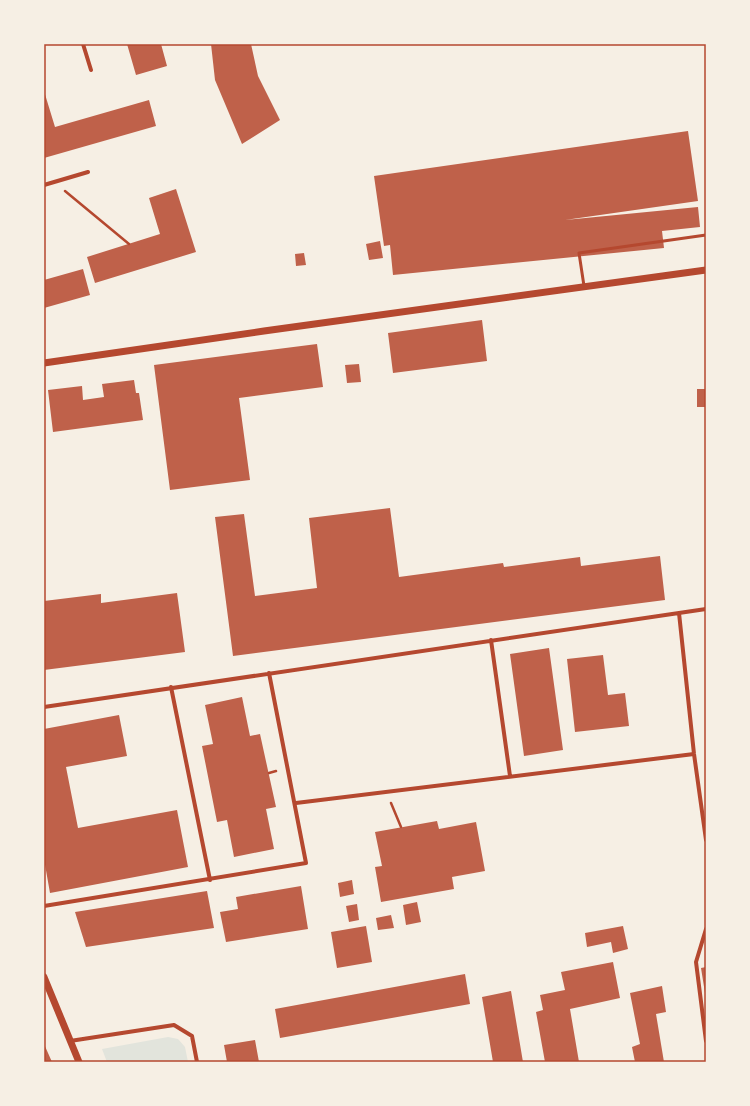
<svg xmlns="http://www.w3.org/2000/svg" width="750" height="1106" font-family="Karla,sans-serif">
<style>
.green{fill:#e2e4dc}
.building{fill:#bf614a}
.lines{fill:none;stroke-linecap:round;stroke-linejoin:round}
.path{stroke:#b5482f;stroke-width:2.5}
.service{stroke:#b5482f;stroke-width:3}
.minor{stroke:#b5482f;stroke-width:4}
.tertiary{stroke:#b5482f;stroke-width:7}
.neatline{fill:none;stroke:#b5482f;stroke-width:1.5}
</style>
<rect width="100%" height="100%" fill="#f6efe4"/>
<path class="green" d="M168 1037 178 1039 185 1047 188 1062H107L102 1049Z"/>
<path class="building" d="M127 44H161L167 66 136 75Z
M211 44H251L258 76 280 120 242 144 215 80Z
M44 91 55 127 149 100 156 126 44 158Z
M688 131 698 201 565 220 698 207 700 227 662 231 664 248 393 275 390 245 384 246 374 176Z
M176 189 196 252 95 283 87 257 160 234 149 198Z
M380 241 383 258 369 260 366 244Z
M304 253 306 265 296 266 295 254Z
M83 269 90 295 44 308V280Z
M482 320 487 361 393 373 388 333Z
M317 344 323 387 239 398 250 480 170 490 154 365Z
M359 364 361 382 347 383 345 365Z
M134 380 136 393H139L143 420 53 432 48 390 82 386 83 400 104 397 102 384Z
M697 389H706V407H697Z
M390 508 399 577 503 563 504 567 580 557 581 566 660 556 665 600 233 656 215 517 244 514 255 596 317 588 309 518Z
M177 593 185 652 44 670V601L101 594V603Z
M549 648 563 750 524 756 510 654Z
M603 655 608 695 625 693 629 726 575 732 567 659Z
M242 697 250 736 260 734 276 807 266 809 274 849 234 857 227 820 217 822 202 746 213 744 205 705Z
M119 715 127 756 66 767 78 828 177 810 188 867 50 893 44 859V729Z
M437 821 439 829 476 822 485 871 452 877 454 889 381 902 375 867 382 866 375 832Z
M352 880 354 894 340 897 338 883Z
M301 886 308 929 226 942 220 912 238 909 236 897Z
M207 891 214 928 86 947 75 912Z
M417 902 421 922 406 925 403 905Z
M357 904 359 920 349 922 346 906Z
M391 915 394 928 378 930 376 918Z
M366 926 372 962 337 968 331 932Z
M623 926 628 949 613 953 611 942 587 947 585 933Z
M613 962 620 998 570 1009 579 1062H545L536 1012 543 1010 540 995 565 990 561 972Z
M706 967V993H705L701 968Z
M465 974 470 1004 280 1038 275 1009Z
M662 986 666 1012 656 1014 664 1062H635L632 1047 640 1044 630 993Z
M511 991 523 1062H493L482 997Z
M255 1040 259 1062H227L224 1045Z
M44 1044 52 1062H44Z"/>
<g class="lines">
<path class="path" d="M65 191 129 244
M269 773 276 771
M391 803 401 827"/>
<path class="service" d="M584 286 579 253 706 235"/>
<path class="minor" d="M83 44 91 70
M44 185 88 172
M679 613 694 754 706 840
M491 640 510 776
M171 687 210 880
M44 707 706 609
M296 803 694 754
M44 906 306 863 269 673
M706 929 696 962 706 1041
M70 1041 174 1025 192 1036 197 1062"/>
<path class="tertiary" d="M44 363 264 331 706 270
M44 977 79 1062"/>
</g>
<rect width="750" height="1106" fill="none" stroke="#f6efe4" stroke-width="90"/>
<rect x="45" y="45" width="660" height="1016" class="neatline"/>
</svg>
